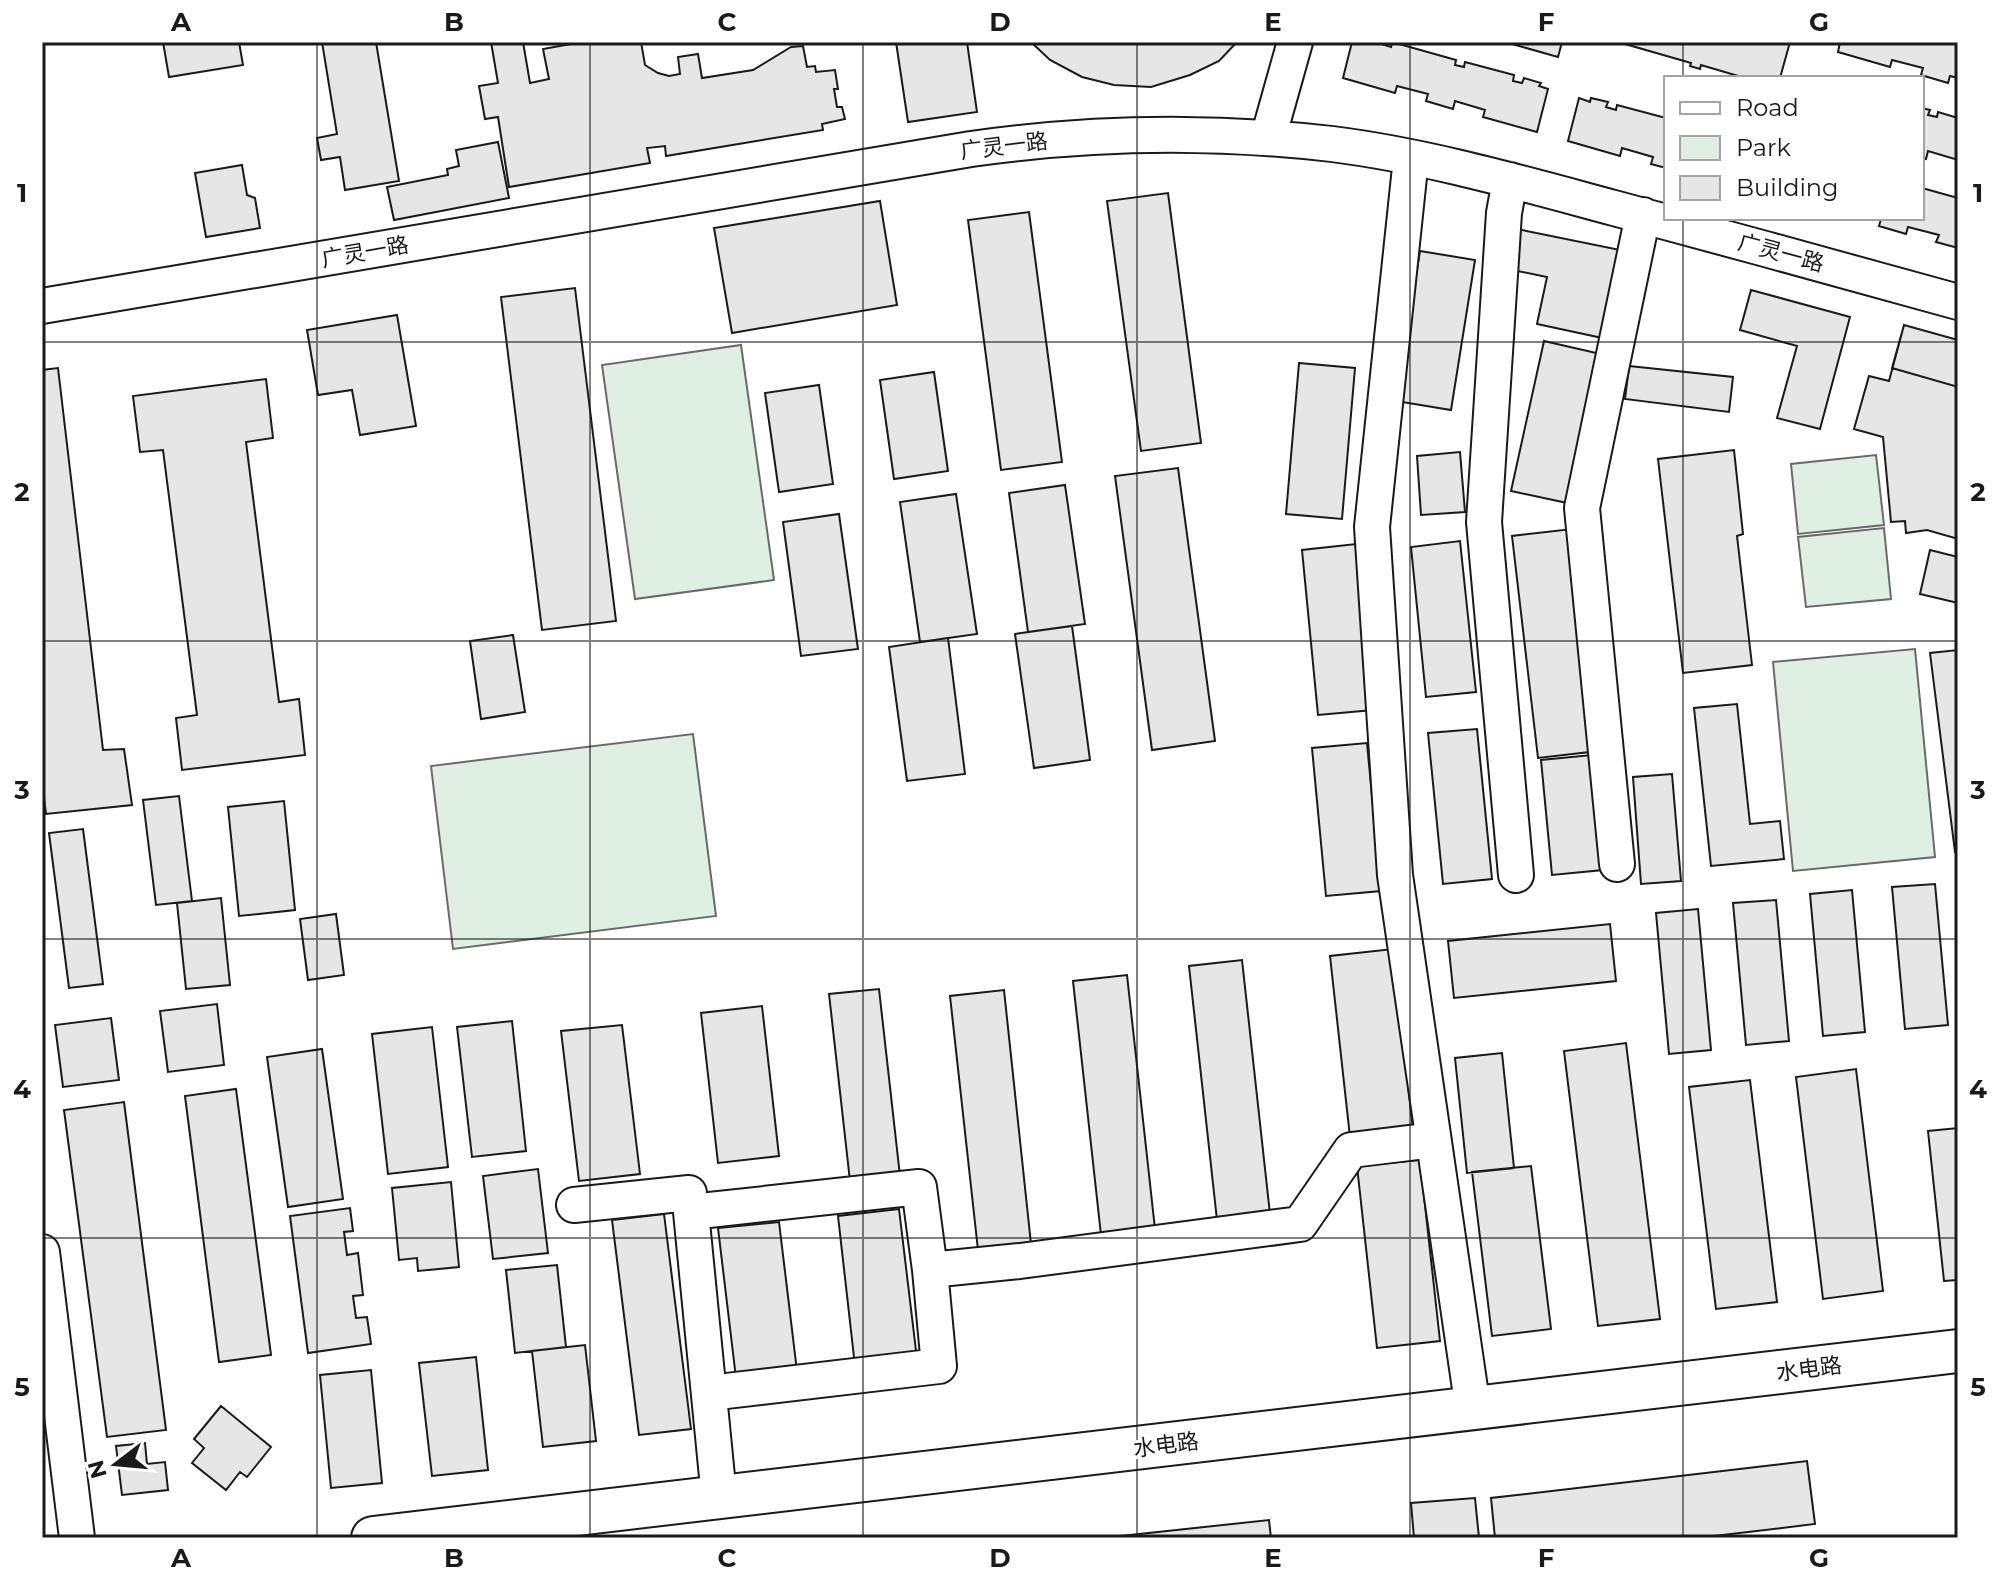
<svg xmlns="http://www.w3.org/2000/svg" width="2000" height="1580" font-family="Montserrat,'Noto Sans SC',sans-serif">
<style>
.green{fill:#e0efe3;stroke:#6a6a6a;stroke-width:2}
.building{fill:#e6e6e6;stroke:#1a1a1a;stroke-width:2}
.lines{fill:none;stroke-linecap:round;stroke-linejoin:round}
.minor-casing{stroke:#1a1a1a;stroke-width:38}
.major-casing{stroke:#1a1a1a;stroke-width:46}
.minor{stroke:#fff;stroke-width:34}
.major{stroke:#fff;stroke-width:42}
.grid{fill:none;stroke:#1a1a1a;stroke-width:2;stroke-opacity:0.55}
.labels{text-anchor:middle;dominant-baseline:central;stroke-width:6;stroke-linejoin:round;paint-order:stroke}
.street-label{font-size:22px;fill:#1a1a1a;stroke:#fff}
.neatline{fill:none;stroke:#1a1a1a;stroke-width:3}
.grid-label{font-size:26px;text-anchor:middle;font-weight:bold;fill:#1a1a1a}
</style>
<rect width="100%" height="100%" fill="#fff"/>
<path class="green" d="M741 345 774 580 635 599 602 365Z
M1876 455 1884 525 1798 534 1791 464Z
M1884 528 1891 599 1806 607 1798 537Z
M1915 649 1935 857 1793 871 1773 662Z
M693 734 716 916 453 949 431 766Z"/>
<path class="building" d="M163 42H239L243 65 169 77Z
M322 42H376L399 181 345 190 340 157 321 160 317 138 337 134Z
M491 42H523L530 83 549 79 543 49 582 42H641L645 65 658 73 669 76 680 74 678 57 698 54 702 78 753 70 791 47 803 46 807 67 815 66 816 72 835 70 838 89H834L837 107H842L845 119 822 124 823 130 666 156 665 146 647 148 650 163 509 187 498 117 485 119 479 86 498 83Z
M896 42H967L977 112 908 122Z
M1031 42H1237L1219 61 1190 75 1151 87 1114 85 1082 77 1050 60Z
M1352 42H1382L1381 44 1391 47 1392 42 1456 60 1455 65 1464 67 1465 62 1514 75 1513 81 1522 83 1524 78 1541 83 1539 86 1548 89 1537 132 1483 117 1485 110 1455 101 1453 109 1426 101 1428 94 1397 86 1395 93 1343 78Z
M1505 42H1562L1558 57Z
M1618 42H1790L1780 78H1745L1701 65 1700 69 1690 66 1691 63Z
M1840 42H1958V78L1950 76 1948 83 1921 75 1923 68 1892 60 1890 67 1838 52Z
M1579 98 1590 102 1591 98 1608 102 1606 107 1616 110 1617 105 1666 118V168L1651 164 1653 157 1622 148 1620 156 1568 141Z
M1922 108 1930 110 1928 115 1937 117 1938 112 1958 118V160L1928 151 1926 159 1922 158Z
M498 142 509 198 394 220 387 187 448 175 447 169 459 166 456 150Z
M242 165 247 195 255 198 260 228 206 237 195 173Z
M1922 188 1958 198V248L1936 242 1939 235 1908 227 1906 234 1879 226 1881 219 1878 218H1922Z
M1168 193 1201 443 1141 451 1107 201Z
M880 201 897 305 732 333 714 228Z
M1029 212 1062 462 1001 470 968 220Z
M1517 229 1625 251 1607 339 1537 324 1547 277 1508 269Z
M1420 251 1475 260 1451 410 1396 401Z
M575 288 616 621 542 630 501 297Z
M1751 290 1850 317 1820 429 1777 418 1797 346 1740 330Z
M397 315 416 426 360 435 352 390 318 395 307 330Z
M1904 325 1958 340V539L1927 530 1906 533 1905 521 1891 522 1883 437 1854 429 1869 376 1889 381Z
M1904 325 1958 340V387L1892 368Z
M1544 341 1605 355 1572 504 1511 491Z
M1299 363 1355 368 1342 519 1286 514Z
M1629 366 1733 377 1729 412 1625 399Z
M58 368 103 750 124 749 132 805 46 814 42 782V370Z
M934 372 948 471 894 479 880 380Z
M266 379 273 438 246 442 279 702 299 699 305 755 182 770 176 718 197 715 163 450 140 452 133 396Z
M819 385 833 484 779 492 765 393Z
M1734 450 1743 534 1737 536 1752 665 1683 673 1658 459Z
M1460 452 1465 512 1421 515 1417 456Z
M1178 468 1215 741 1152 750 1115 476Z
M1065 485 1085 624 1028 632 1009 493Z
M956 494 977 634 920 642 900 502Z
M839 514 858 649 801 656 783 522Z
M1572 529 1598 751 1538 758 1512 536Z
M1460 541 1476 692 1426 697 1411 547Z
M1356 544 1373 710 1318 715 1302 550Z
M1930 550 1958 557V603L1920 594Z
M1072 626 1090 760 1034 768 1015 634Z
M513 635 525 712 481 719 470 641Z
M948 638 965 774 907 781 889 647Z
M1958 650V852H1955L1930 653Z
M1737 704 1750 824 1780 821 1784 859 1711 866 1694 708Z
M1477 729 1492 879 1443 884 1428 733Z
M1367 743 1381 891 1326 896 1312 748Z
M1592 755 1603 870 1552 875 1541 760Z
M1672 774 1681 881 1641 884 1633 777Z
M179 796 192 901 156 905 143 800Z
M284 801 295 910 239 916 228 807Z
M83 829 103 984 69 988 49 833Z
M1935 884 1948 1025 1905 1029 1892 887Z
M1852 890 1865 1032 1823 1036 1810 894Z
M221 898 230 985 186 989 177 903Z
M1776 900 1789 1041 1746 1045 1733 903Z
M1698 909 1711 1050 1669 1054 1656 913Z
M336 914 344 975 308 980 300 919Z
M1610 924 1616 981 1454 998 1448 941Z
M1393 949 1413 1130 1350 1137 1330 956Z
M1242 960 1270 1214 1217 1220 1189 966Z
M1127 975 1155 1229 1101 1235 1073 981Z
M879 989 900 1176 850 1181 829 994Z
M1004 990 1031 1244 978 1250 950 996Z
M217 1004 224 1065 168 1072 160 1011Z
M762 1006 779 1156 718 1163 701 1013Z
M111 1018 119 1080 63 1087 55 1025Z
M512 1021 526 1151 472 1157 457 1027Z
M622 1025 640 1174 579 1181 561 1031Z
M432 1027 448 1167 388 1174 372 1034Z
M1626 1043 1660 1319 1598 1326 1564 1051Z
M322 1049 343 1199 288 1207 267 1057Z
M1502 1053 1514 1168 1467 1173 1455 1058Z
M1856 1069 1883 1291 1823 1299 1796 1077Z
M1750 1080 1777 1302 1716 1309 1689 1087Z
M236 1089 271 1355 219 1362 185 1096Z
M124 1102 166 1430 107 1437 64 1110Z
M1958 1128V1280L1944 1281 1928 1131Z
M1420 1160 1440 1341 1377 1348 1357 1166Z
M1531 1166 1551 1329 1492 1336 1472 1172Z
M538 1169 548 1253 493 1259 483 1176Z
M451 1182 459 1267 418 1271 417 1258 399 1260 392 1188Z
M350 1208 353 1231 344 1232 347 1255 358 1253 363 1295 353 1296 356 1318 367 1317 371 1344 308 1353 290 1216Z
M899 1209 917 1359 855 1366 838 1216Z
M664 1214 691 1429 639 1435 612 1220Z
M779 1222 797 1371 736 1378 718 1228Z
M557 1265 566 1347 515 1353 506 1270Z
M585 1345 596 1441 543 1447 532 1351Z
M476 1357 488 1470 432 1476 419 1363Z
M371 1370 382 1483 331 1488 320 1375Z
M221 1406 271 1447 247 1477 240 1472 226 1490 192 1463 204 1448 194 1439Z
M145 1443 147 1464 165 1462 168 1490 122 1495 116 1446Z
M1807 1461 1815 1524 1697 1538H1495L1491 1498Z
M1475 1498 1479 1538H1414L1411 1503Z
M1269 1520 1271 1538H1112V1537Z"/>
<g class="lines">
<g class="minor-casing">
<path id="minor" d="M1268 138 1295 42
M1411 158 1372 527 1395 875 1473 1409
M1510 180 1504 213 1484 522 1516 875
M42 306 971 149C1090 132 1211 130 1332 144 1427 156 1521 183 1614 208 1729 239 1843 270 1958 302
M1617 864 1582 508 1643 215
M574 1205 689 1193 691 1212 919 1187 930 1270 1020 1261 1300 1224 1351 1150 1433 1140
M691 1212 719 1497
M42 1252 77 1538
M709 1393 939 1366 930 1270"/>
</g>
<g class="major-casing">
<path id="major" d="M373 1538 1958 1351"/>
</g>
<use href="#minor" class="minor"/>
<use href="#major" class="major"/>
</g>
<path class="grid" d="M317 42V1538M590 42V1538M863 42V1538M1137 42V1538M1410 42V1538M1683 42V78M1683 218V1538M42 342H1958M42 641H1958M42 939H1958M42 1238H1958"/>
<g class="labels">
<g class="street-label">
<text transform="translate(1004 146) rotate(-7)">广灵一路</text>
<text transform="translate(365 252) rotate(-10)">广灵一路</text>
<text transform="translate(1781 253) rotate(15)">广灵一路</text>
<text transform="translate(1809 1369) rotate(-7)">水电路</text>
<text transform="translate(1166 1445) rotate(-7)">水电路</text>
</g>
</g>
<rect width="2000" height="1580" fill="none" stroke="#ffffff" stroke-width="88"/>
<rect x="1664" y="76" width="260" height="144" fill="#ffffff" stroke="#a3a3a3" stroke-width="2"/>
<rect x="1680" y="102" width="40" height="12" fill="#ffffff" stroke="#a3a3a3" stroke-width="2"/>
<text x="1736" y="116" font-size="24" fill="#1a1a1a">Road</text>
<rect x="1680" y="136" width="40" height="24" fill="#e0efe3" stroke="#a3a3a3" stroke-width="2"/>
<text x="1736" y="156" font-size="24" fill="#1a1a1a">Park</text>
<rect x="1680" y="176" width="40" height="24" fill="#e6e6e6" stroke="#a3a3a3" stroke-width="2"/>
<text x="1736" y="196" font-size="24" fill="#1a1a1a">Building</text>
<g transform="translate(116 1464) rotate(254)" stroke="#ffffff" stroke-width="6" paint-order="stroke">
<path d="M0-6L14 30L0 20L-14 30Z" fill="#1a1a1a"/>
<text y="-12" font-size="22" font-weight="bold" text-anchor="middle" fill="#1a1a1a">N</text>
</g>
<rect x="44" y="44" width="1912" height="1492" class="neatline"/>
<g class="grid-label">
<text x="181" y="31">A</text>
<text x="454" y="31">B</text>
<text x="727" y="31">C</text>
<text x="1000" y="31">D</text>
<text x="1273" y="31">E</text>
<text x="1546" y="31">F</text>
<text x="1819" y="31">G</text>
<text x="22" y="202">1</text>
<text x="1978" y="202">1</text>
<text x="22" y="501">2</text>
<text x="1978" y="501">2</text>
<text x="22" y="799">3</text>
<text x="1978" y="799">3</text>
<text x="22" y="1098">4</text>
<text x="1978" y="1098">4</text>
<text x="22" y="1396">5</text>
<text x="1978" y="1396">5</text>
<text x="181" y="1567">A</text>
<text x="454" y="1567">B</text>
<text x="727" y="1567">C</text>
<text x="1000" y="1567">D</text>
<text x="1273" y="1567">E</text>
<text x="1546" y="1567">F</text>
<text x="1819" y="1567">G</text>
</g>
</svg>
